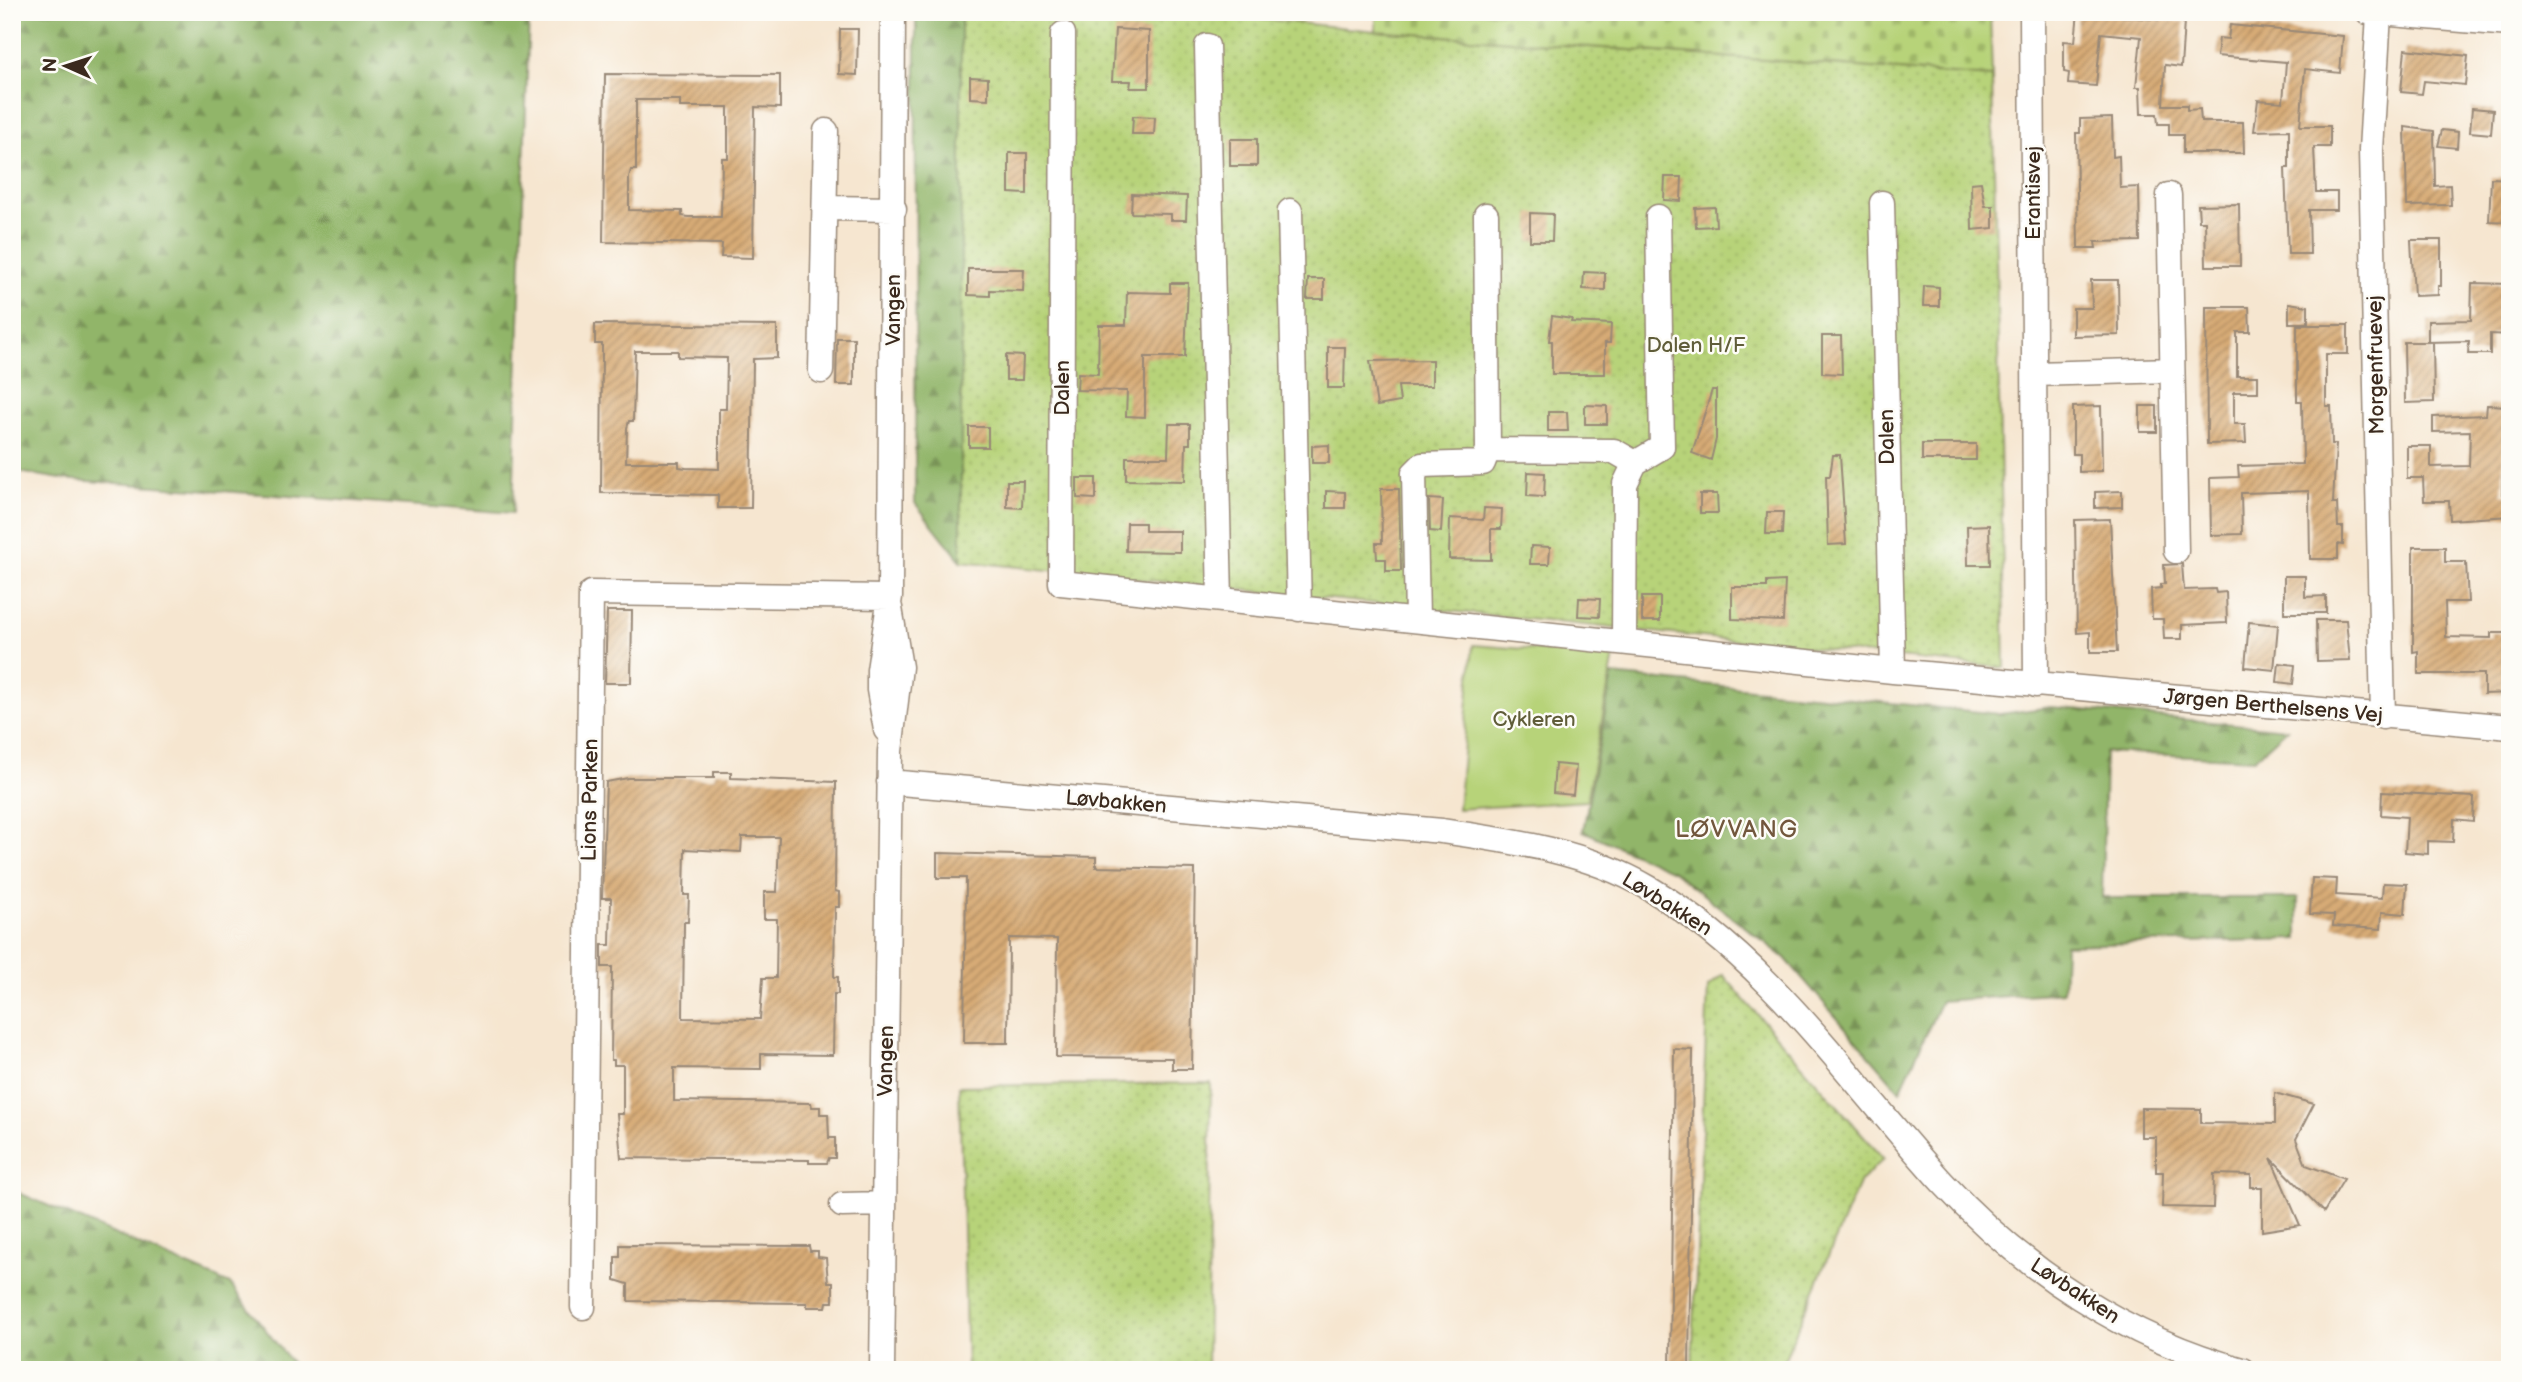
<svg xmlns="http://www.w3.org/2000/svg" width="2522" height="1382" font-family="'Balsamiq Sans',sans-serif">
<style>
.grass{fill:url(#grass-dots);stroke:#797e4c;stroke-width:2}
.forest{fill:url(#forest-firs);stroke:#667044;stroke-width:2}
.cemetery{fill:url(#cemetery-stones);stroke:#797e4c;stroke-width:2}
.park{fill:#b7d379;stroke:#797e4c;stroke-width:2}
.building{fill:url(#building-hatch);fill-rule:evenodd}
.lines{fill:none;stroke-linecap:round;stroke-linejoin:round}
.minor-casing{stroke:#988877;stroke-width:27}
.minor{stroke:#fff;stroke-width:24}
.labels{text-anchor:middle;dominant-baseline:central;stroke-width:5;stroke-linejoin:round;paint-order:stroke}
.street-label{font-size:21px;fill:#3b2a1e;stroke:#fdfcf7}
.park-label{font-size:21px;fill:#605d39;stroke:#fdfcf7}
.quarter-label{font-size:24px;letter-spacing:2px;fill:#72573d;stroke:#fdfcf7}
</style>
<defs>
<pattern id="grass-dots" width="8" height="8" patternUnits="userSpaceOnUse" patternTransform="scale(1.75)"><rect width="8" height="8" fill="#b7d379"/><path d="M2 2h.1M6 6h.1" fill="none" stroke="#9eb568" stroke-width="1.8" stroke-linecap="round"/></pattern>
<pattern id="forest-firs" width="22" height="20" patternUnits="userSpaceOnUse" patternTransform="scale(1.75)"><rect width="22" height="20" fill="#91b569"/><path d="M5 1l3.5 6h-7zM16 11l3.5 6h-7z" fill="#789356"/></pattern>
<pattern id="cemetery-stones" width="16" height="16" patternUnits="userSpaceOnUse" patternTransform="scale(1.75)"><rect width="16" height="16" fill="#b7d379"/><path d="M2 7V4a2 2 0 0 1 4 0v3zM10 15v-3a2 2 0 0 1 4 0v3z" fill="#9eb568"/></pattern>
<pattern id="building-hatch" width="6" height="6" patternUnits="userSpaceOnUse" patternTransform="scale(1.75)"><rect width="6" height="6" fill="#d7ab76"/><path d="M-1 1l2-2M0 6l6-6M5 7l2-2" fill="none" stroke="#b08b60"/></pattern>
</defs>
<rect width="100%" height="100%" fill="#fdfcf7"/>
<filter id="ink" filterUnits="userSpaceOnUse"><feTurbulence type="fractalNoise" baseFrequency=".0143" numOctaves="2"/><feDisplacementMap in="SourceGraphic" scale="14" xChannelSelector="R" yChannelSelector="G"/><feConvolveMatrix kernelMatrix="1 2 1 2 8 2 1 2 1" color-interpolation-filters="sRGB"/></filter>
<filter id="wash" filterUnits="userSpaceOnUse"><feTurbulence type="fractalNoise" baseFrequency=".00686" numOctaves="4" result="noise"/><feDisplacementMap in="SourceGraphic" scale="28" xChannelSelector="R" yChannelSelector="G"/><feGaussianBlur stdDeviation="1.57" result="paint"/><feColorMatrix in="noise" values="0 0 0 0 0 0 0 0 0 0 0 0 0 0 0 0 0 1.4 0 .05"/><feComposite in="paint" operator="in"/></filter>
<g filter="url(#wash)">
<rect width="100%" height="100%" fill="#f6e6d0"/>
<path class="grass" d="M961 12H1193L1376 31 1992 77 2005 668 961 561Z
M1723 975 1884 1159 1860 1181 1780 1370H1692L1708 987Z
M1211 1083 1207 1370H967L959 1086Z"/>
<path class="forest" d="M12 12H529L513 513 61 479 12 471Z
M916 12H961V561L915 503Z
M1612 675 2000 714 2051 707 2287 729 2254 759 2105 752 2102 898H2298V939L2065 945 2063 992 1941 1001 1900 1091 1785 958 1673 871 1583 831Z
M12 1190 230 1284 297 1370H12Z"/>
<path class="cemetery" d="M1376 12H1990L1992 77 1376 31Z"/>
<path class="park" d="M1473 645 1614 656 1587 801 1458 809Z"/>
<g id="blocks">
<path class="building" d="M2078 12 2184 22 2181 67 2165 65 2163 105H2187V110L2200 109 2201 122H2243L2244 153H2183V135H2169V124H2158L2157 114H2141L2140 87H2136L2141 37 2101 33 2096 86 2068 84 2069 73 2064 72V41L2075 42Z
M2230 25 2343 36 2340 73 2305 69 2300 126H2330V147H2314L2316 192H2337V210H2309L2310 254H2288L2285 168H2289V130L2254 131 2258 100 2283 102 2286 62 2217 56 2219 38 2228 39Z
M840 29H858L857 75 839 74Z
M1115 29 1149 31V88H1130L1131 81H1112Z
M2405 49 2468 56 2465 85 2424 81 2422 94 2401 92Z
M605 74 780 75V108L755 107 753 258 721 257 722 244 603 242ZM636 100H680V107H728V158H722L721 217H688L682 216V211L629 210V177L631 170H636Z
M970 77 988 78V99L970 98Z
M2472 108 2493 110 2491 134 2470 132Z
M1133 116 1155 117 1154 134H1132Z
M2112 118 2113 157 2119 156 2120 188 2139 187 2140 241 2095 242 2096 248H2078L2076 133H2080V119Z
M2405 127 2434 131 2435 186 2450 185 2451 205 2407 206Z
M2442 130 2458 132 2457 148 2438 146Z
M1230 139H1257V166H1230Z
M1009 153H1027V194L1009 193Z
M1665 177H1682L1681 201 1664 200Z
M2491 178 2510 179V222L2489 221Z
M1981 182 1985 206H1993V228L1972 230 1971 183Z
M1132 194 1187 196 1186 220H1171V214L1131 213Z
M2239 204 2240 266H2206L2205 221H2199L2198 205Z
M1715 207 1716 226 1696 227 1695 208Z
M1530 213 1553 214 1552 241H1530Z
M2411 240H2441V286H2438V295L2414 296Z
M968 269H1024L1023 291 990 290V296L968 295Z
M1584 272 1605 273V290L1583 289Z
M1308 279H1324V299H1307Z
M2091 280H2118L2119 335 2073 336V308H2092Z
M1170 283H1188L1185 357H1145V417L1126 416 1127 391 1077 390 1078 373 1098 374 1099 325H1126L1127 292 1170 293Z
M2472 283 2510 284V335L2490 334V354H2468L2469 341 2428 342V321L2471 320Z
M1924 286 1939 287V306H1923Z
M2289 303 2308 306V323H2289Z
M2206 307H2249L2250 332H2237V376H2258V392H2234V424H2245L2246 443 2207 444Z
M1552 316 1572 319 1571 322 1611 324 1610 343H1605V374H1552V341H1549Z
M595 324 777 326V358L753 359 751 508H718V495L601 493 602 344H595ZM635 351H678V357L727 358 726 409H719V469L686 468 679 467V462H626L627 428 629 421H633Z
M2297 325H2348V354H2326V406H2331L2332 444H2336L2333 503H2337L2338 527H2343V545L2338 544V559H2310L2309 491 2241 493 2242 534 2211 535 2210 478 2239 477 2238 466 2303 464 2302 401H2297Z
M1822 336H1841L1842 374 1822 373Z
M837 338H854V385H836Z
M2404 342H2433L2434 402 2405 403Z
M1328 347H1345L1344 388H1328Z
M1006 355 1023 356 1022 380H1006Z
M1432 360V386H1398L1400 402 1377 406 1370 361Z
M1712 390H1716V439L1711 460 1692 453Z
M1585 405 1607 406V424H1585Z
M2487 405 2510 406V445H2504L2502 494 2510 495V516L2450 520 2449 501H2424L2423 478H2407V446H2431V467L2469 466 2470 431 2433 432V417L2486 415Z
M2101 406 2102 471 2079 472V454H2073V407Z
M2140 406H2157V432H2140Z
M1548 412H1567L1568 431H1548Z
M1169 424H1190V444H1186L1185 481 1126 480V457H1168Z
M969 427H988V447H969Z
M1922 444H1976V460H1922Z
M1329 445V463H1312V446Z
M1833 455H1840L1846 544 1828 545 1826 476H1830Z
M1528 472 1545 473 1544 497 1527 496Z
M1077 478H1096V499L1077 498Z
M1007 481H1023L1022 508 1007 507Z
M1381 489H1399L1401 571H1386V559H1377L1376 543H1382Z
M1326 491 1345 492V508H1326Z
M2122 491V507L2095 508V492Z
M1700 494H1717L1718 513H1700Z
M1429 499 1443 500 1441 532 1430 531Z
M1484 508 1502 509 1501 529H1491V560L1449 559 1450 518 1483 520Z
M1767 512H1783L1782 534H1766Z
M2110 519 2117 652H2090V632L2077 633 2075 520Z
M1127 523H1145V531H1180V552L1126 551Z
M1989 525 1990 565H1968L1967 526Z
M1531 546 1550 547 1549 564H1530Z
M2413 547H2445V562H2466L2468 602H2445L2446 637 2491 638V633H2510V693L2484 694V674H2418V651L2413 652Z
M2182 564 2184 590 2215 589 2216 593 2226 592 2227 623 2182 625V639H2164L2163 619H2152L2151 589 2161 588V584H2165L2164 565Z
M2284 576H2305V597L2326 596V613H2284Z
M1785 581 1783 621 1732 619V587H1767V582Z
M1642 597H1660V621H1642Z
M1579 598 1600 599 1599 617 1578 616Z
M607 611H632L631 683H605Z
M2316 620H2346L2350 660 2317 661Z
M2249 622 2278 625 2274 670 2245 667Z
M2279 663 2295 665 2293 684 2277 682Z
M1555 764 1576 766 1573 795 1553 793Z
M714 772H731V778L836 782 835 891 839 892V907H835L834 977H838V994H834L833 1055 761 1054V1069L674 1068V1101L811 1103 812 1107H820V1114H828L829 1138H835V1158H829L827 1163H809V1160L621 1158 617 1114H623V1065H614V1060H611L612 967H602V945H610L611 898H602L606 782 628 778H714ZM742 837H779L777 892H764V919H777L776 978H763L760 1019 683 1018 684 922H688L689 895H684L685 849 741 852Z
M2382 792 2474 797 2473 821 2454 819 2453 842 2428 841V854L2405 852 2407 817 2381 815Z
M937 853 1096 857V867L1195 869 1192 1069H1172V1058L1056 1057 1057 939 1009 938 1008 1043H964L966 878H937Z
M2312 878 2337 879 2336 895 2382 898 2383 883 2407 884 2405 914 2382 912 2381 929 2333 926 2334 915 2310 914Z
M1674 1049 1693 1050 1689 1370H1670Z
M2275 1093 2314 1104 2296 1139 2306 1165 2344 1179 2324 1212 2271 1158 2300 1225 2262 1231V1187H2251V1175L2214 1174 2213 1208 2162 1207 2163 1172H2156V1137H2141V1108L2201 1109V1123L2275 1124Z
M620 1245 809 1246 810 1251H818V1257L826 1258 828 1282H833V1302H827L826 1307H807V1303L628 1301V1284L615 1280V1257H620Z"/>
</g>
</g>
<g filter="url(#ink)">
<use href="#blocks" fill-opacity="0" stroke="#988877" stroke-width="2"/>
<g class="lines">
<g class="minor-casing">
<path id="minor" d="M2032 12 2036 685
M2368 12 2510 24
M2379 14 2371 150 2383 717
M1063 34 1061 583 1893 671 2510 727
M1207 46 1220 599
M2169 195 2176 551
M1882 203 1893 671
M826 208 894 209
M1290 211 1299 609
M821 371 826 131
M2035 374 2172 370
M1488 450 1614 451 1635 463 1662 447 1658 217
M1417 618 1414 473 1422 465 1483 463 1488 450 1486 215
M1624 641 1625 484 1635 463
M886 730 879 690V670L890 597 893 12
M889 782 1442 831C1513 841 1586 851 1649 888 1771 961 1848 1079 1942 1182 2023 1270 2127 1339 2243 1370
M842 1205 884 1204
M583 1307 591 593 890 597
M882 1370 890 751 900 667 890 608"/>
</g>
<use href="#minor" class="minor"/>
</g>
</g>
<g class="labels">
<g class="street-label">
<text transform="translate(2033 193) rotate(-90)">Erantisvej</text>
<text transform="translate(893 310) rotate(-90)">Vangen</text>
<text transform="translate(2376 365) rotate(-91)">Morgenfruevej</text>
<text transform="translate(1062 388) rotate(-90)">Dalen</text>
<text transform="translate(1887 437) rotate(-91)">Dalen</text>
<text transform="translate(2273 706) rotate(5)">Jørgen Berthelsens Vej</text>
<text transform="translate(590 800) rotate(-89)">Lions Parken</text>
<text transform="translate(1116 802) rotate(5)">Løvbakken</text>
<text transform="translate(1667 904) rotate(32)">Løvbakken</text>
<text transform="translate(886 1061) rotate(-89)">Vangen</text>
<text transform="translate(2075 1291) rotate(33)">Løvbakken</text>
</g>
<g class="park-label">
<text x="1696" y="345">Dalen H/F</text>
<text x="1534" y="719">Cykleren</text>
</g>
<g class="quarter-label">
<text x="1737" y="829">LØVVANG</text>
</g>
</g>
<rect width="2522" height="1382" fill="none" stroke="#fdfcf7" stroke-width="42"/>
<g transform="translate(66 66) rotate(273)" stroke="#fdfcf7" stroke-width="5" paint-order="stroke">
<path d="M0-5L12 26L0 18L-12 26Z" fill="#3b2a1e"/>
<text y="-10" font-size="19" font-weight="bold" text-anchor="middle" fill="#3b2a1e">N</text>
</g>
</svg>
